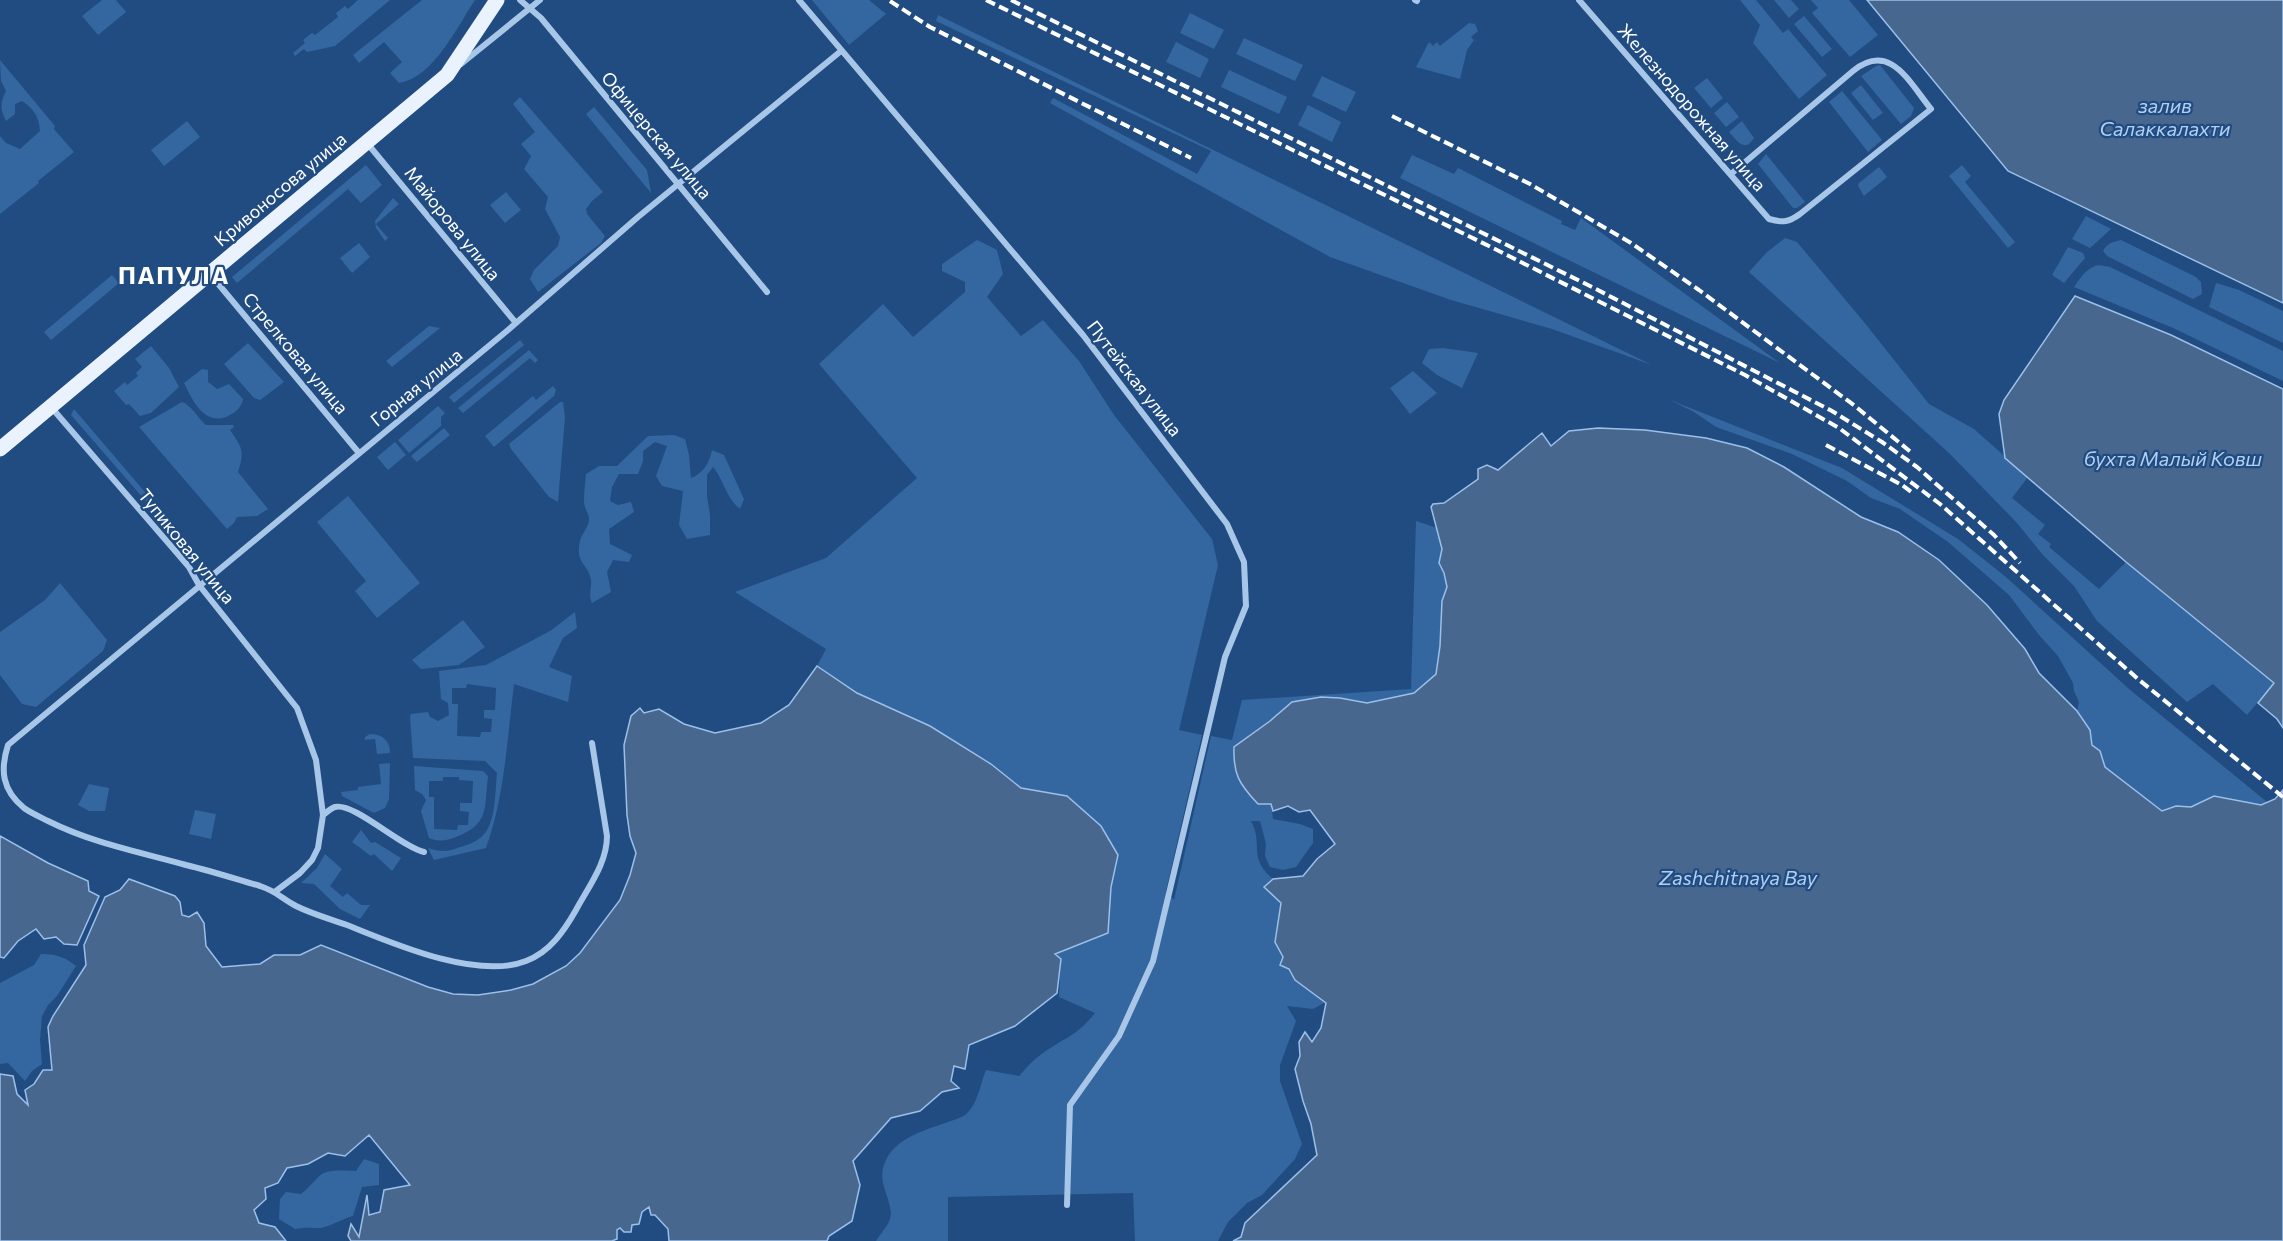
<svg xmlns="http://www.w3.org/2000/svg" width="2283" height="1241" font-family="Commissioner,sans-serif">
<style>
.green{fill:#3466a0;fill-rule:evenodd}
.water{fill:#47678f;stroke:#9bc0ea;stroke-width:1.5}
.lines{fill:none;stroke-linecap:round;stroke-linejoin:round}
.street{stroke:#a7c6e8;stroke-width:6}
.primary{stroke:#eaf2fe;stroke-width:15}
.rail{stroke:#fff;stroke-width:4;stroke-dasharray:10 4.5;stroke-linecap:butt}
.labels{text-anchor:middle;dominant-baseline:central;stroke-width:4.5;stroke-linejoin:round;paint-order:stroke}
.street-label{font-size:18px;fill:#fff;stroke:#204c82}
.water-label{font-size:20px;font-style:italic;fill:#b3cff0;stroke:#204c82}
.district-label{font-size:24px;font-weight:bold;letter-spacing:1.5px;fill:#fff;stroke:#204c82}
</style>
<rect width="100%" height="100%" fill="#204c82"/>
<path class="green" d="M102 0H116L126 12 98 35 82 16Z
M358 0H390L335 46 307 52 304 49 295 56 293 53 305 43 303 40 312 33 315 35 338 17 336 13 345 6 348 9Z
M422 0H475C457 27 433 78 399 83L390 73 402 62 384 42 359 63 353 55Z
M812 0H869L886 14 849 45Z
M1740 0H1756L1783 33 1788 29 1827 75 1799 99 1753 43 1760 25Z
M1774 0H1791L1799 9 1789 18Z
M1811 0H1849L1878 35 1850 57 1812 13 1818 8Z
M1190 13 1224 30 1214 49 1180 33Z
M938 15 1652 365 1552 329 1451 300 1330 257 1050 103 1053 98 1197 174 1211 151 936 21Z
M1804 16 1832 49 1822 57 1794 24Z
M1469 23 1475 24 1478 31 1471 37 1474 40 1467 50 1460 79 1416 67 1429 42 1433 46 1437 42 1440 46Z
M1244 38 1303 65 1295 81 1236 54Z
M1176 42 1209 59 1200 78 1166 62Z
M0 60 55 126 54 129 74 152 38 181 39 183 0 214V136L6 143 20 149 40 131C39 117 34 109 22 101L15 104V114L6 121C0 109 0 103 6 91L1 81Z
M1880 65 1914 108 1911 116 1901 124 1861 76 1876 66Z
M1229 70 1287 97 1279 114 1221 87Z
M1322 76 1356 92 1346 112 1312 96Z
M1707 78 1723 98 1711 108 1694 88Z
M1861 85 1883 113 1873 120 1851 93Z
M1842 91 1882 140 1868 152 1829 102Z
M520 97 603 192 592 201 586 209 587 214 605 236 601 243 538 292 530 279 534 270 558 246 560 237 545 209 548 197 524 169 531 156 521 144 535 132 513 104Z
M1727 102 1739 117 1726 127 1714 113Z
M1308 105 1341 122 1332 142 1298 125Z
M594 107 647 170 651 193 586 114Z
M187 121 200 137 164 166 151 150Z
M1742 121 1754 138C1745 153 1737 141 1729 132Z
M1766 154 1805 202 1797 208H1793L1758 164Z
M1412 155 1454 174 1458 168 1562 221 1561 224 1575 230 1581 218 1780 363 1400 178Z
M366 165 382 185 361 203 348 189 237 283 232 277Z
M1962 165 1971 176 1965 182 2015 242 2008 248 1949 176Z
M1879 167 1887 177 1864 196 1858 186 1859 183Z
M506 192 521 210 505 223 490 205Z
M393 198 399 204 376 224 388 238 385 241 376 228 375 221Z
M2086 216 2111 229 2090 248 2072 239Z
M1785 238 1797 242 1864 322 1929 404 1974 429 2028 477 2012 498 2045 525 2038 534 2051 544 2049 547 2099 589 2126 562 2274 683 2247 715 2213 684 2187 702 2097 621 2074 586 2043 555 2017 523 1949 453 1749 272 1767 252Z
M977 240 997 250 1003 274 987 297 1021 336 1043 320 1079 361 1114 415 1212 539 1218 565 1179 730 1202 735 1166 891 1174 900 1211 736 1232 740 1242 700 1411 689 1416 521 1437 528 1442 549 1439 563 1444 573 1447 587 1442 601 1440 646 1436 674 1414 693 1367 703 1340 698 1321 697 1292 702 1270 721 1234 747C1233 783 1244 785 1271 804L1273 819 1300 824 1313 829V843L1296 867 1283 870 1270 867 1265 856 1266 844 1260 821H1251C1264 845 1247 857 1273 879L1264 887 1281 903 1283 957 1295 980 1326 1002 1313 1009 1287 1006 1296 1021 1280 1065V1081L1302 1144 1295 1159 1262 1195 1247 1203 1228 1222 1218 1241H1135L1133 1193 948 1197V1241H876C881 1232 891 1224 891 1213 889 1194 876 1180 886 1160 897 1137 926 1130 948 1122 953 1120 961 1118 965 1115 978 1105 980 1084 986 1070L1019 1076C1026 1068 1034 1059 1043 1053 1065 1037 1076 1037 1095 1013L1059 997 1061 959 1055 955 1111 887 1118 855 1068 796 1021 788 991 764 930 726 857 693 817 666 826 649 735 592 826 558 917 478 819 364 883 304 913 337 965 292V282L942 271V264Z
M2121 240 2196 277 2201 282 2202 294 2193 299 2107 256 2103 251C2107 243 2113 242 2121 240Z
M359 243 370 257 352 273 340 258Z
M2068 247 2083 253 2085 258 2064 283 2052 275Z
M2099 265 2110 267 2283 351V381L2173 328 2074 287C2081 277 2087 267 2099 265Z
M112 275 119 283 51 340 44 332Z
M2216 283 2239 290 2283 311V343L2209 307Z
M429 326 440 328 392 367 386 361Z
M520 340 524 345 454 403 449 397Z
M248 343 284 382 260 400 254 398 224 364Z
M151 346 169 368 179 387 151 413 140 416 129 404 126 405 114 391 125 382 127 385 138 376 136 373 142 367 135 359Z
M1443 348 1478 353 1462 388 1437 375 1422 363 1429 349Z
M529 350 538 360 535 363 530 358 463 413 458 408Z
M202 369 208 370V382L217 389 229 384 243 399C241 408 236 412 228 416 205 427 192 400 184 383Z
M1413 371 1437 393 1410 414 1390 388Z
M553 386 556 390 554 396 494 447 485 436 533 396 536 400Z
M1670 400 1842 468 1958 539 2006 577 2129 689 2267 802 2261 805 2214 796 2191 807 2176 806 2162 811 2105 767 2100 751 2093 746 2090 730 2077 711 2079 702 2074 691 2073 683 2058 656 2039 635 2009 595 1948 542 1900 509 1871 498 1847 481 1792 454 1716 427 1694 412Z
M182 402C191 405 198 418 206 425H233L234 427 230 430C242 448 245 450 238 472L268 509 257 516 237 517 234 523 227 529 139 427Z
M560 402H563L565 417 558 502 549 497 511 449 509 444Z
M438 406 445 413 441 417V426L409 453 398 440Z
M74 409 180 533 176 536 71 415Z
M444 428 450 435 417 462 411 456Z
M674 435 685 439 689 455 691 478C704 473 709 463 712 450L724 455 744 499 740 509C726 498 724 480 713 467L707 475V496L710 515V535L687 539 679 525 683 491 662 486 656 476 667 446 655 442 643 451V461L638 474H619L612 487 610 501 618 505 631 502 634 512 609 529 610 544 632 555 629 562 613 560 607 572 611 592 592 603C588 594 592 588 591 580 588 563 575 564 580 541 582 533 589 527 589 519 589 513 584 508 584 502 584 493 585 483 586 474L599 466H617L648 436Z
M395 442 406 455 388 470 377 457Z
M348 496 420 583 377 618 355 591 366 581 317 522Z
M60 583 107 640 103 651 36 707 22 704 0 675V632L45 600Z
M575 612 577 628 563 638 549 667 572 676 568 702 514 684C507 739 505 795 486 848L434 860 428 848C440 852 448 852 460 847 468 845 479 841 485 833 496 819 495 791 497 773L485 761 413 758 410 717 411 714 428 712 430 717 438 721 449 715 448 703 441 699 439 671 486 665 550 631ZM467 684 496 688 495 710H484V718L492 719 491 732H481L480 737 457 736 458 704H452V688H466Z
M463 620 485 647 459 665 421 669 412 660Z
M370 734C382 734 390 740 390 753L377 754 375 739 365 740V737Z
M390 763 389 799 385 808 374 813 342 796 341 792 358 790V787L381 784 379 764Z
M414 766 483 771 488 776C484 808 490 824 456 837 446 841 440 842 429 838L421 811 426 800 422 794 415 790ZM443 777H459V780L473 781 472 803H460V811L469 812 468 825H458L457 830 434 829V797H429V781H443Z
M89 784 109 788 105 811H89L78 805Z
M195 810 216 814 211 839 189 834Z
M361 830 371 843 375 842 401 858 392 871 374 854 371 856 352 842Z
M325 854 342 869 330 886 343 897 347 893 361 905H370L360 919 340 909 314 884 301 883 317 868Z
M41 954C56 954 65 957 76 966L57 996 48 1005 42 1016 40 1040 42 1064 32 1071 25 1081 8 1063 0 1064V983L34 965Z
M364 1159 379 1164V1185L362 1187 353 1216C344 1218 327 1228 320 1228 311 1228 304 1227 295 1229L279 1219 280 1199 286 1192 301 1194C308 1189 318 1176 322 1174 331 1169 346 1171 356 1171Z"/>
<path class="water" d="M1867 0H2283V303L2008 171Z
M2075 296 2171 335 2283 389V728L2277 719 2258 703 2274 683 2126 562 2005 458 1999 414 2004 400Z
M1598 428 1645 430 1706 438 1747 448 1784 467 1861 517 1898 532 1939 560 1987 605 2025 649 2039 673 2077 711 2090 730 2092 745 2100 751 2105 767 2162 811 2176 806 2191 807 2214 796 2261 805 2275 799 2283 790V1241H1233L1241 1237 1245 1223 1317 1155 1311 1124 1303 1101 1295 1069 1300 1056 1299 1042 1305 1032 1312 1042 1321 1028 1326 1003 1295 980 1289 969 1280 965 1283 957 1275 942 1281 903 1264 887 1273 879 1303 876 1317 859 1335 844 1310 810 1299 812 1288 806 1273 811 1271 804H1258C1239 784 1233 774 1234 747L1270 721 1292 702 1321 697 1340 698 1367 703 1414 693 1436 674 1440 646 1442 601 1447 587 1444 573 1439 563 1442 549 1431 507 1433 504 1444 503 1478 479V469L1487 465 1498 470 1542 433 1551 446 1569 431Z
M817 666 857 693 930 726 991 764 1021 788 1067 796 1101 826 1118 855 1111 887 1108 933 1055 954 1061 959 1057 993 1015 1026 969 1045 965 1069 954 1066 951 1081 959 1088 942 1092 920 1111 891 1118 853 1161 860 1185 852 1221 829 1236 827 1241H669L668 1229 655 1215H651L649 1207 642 1212 639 1224 632 1225 631 1232H624L620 1228 617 1230V1239L612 1241H351L348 1236 351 1224 359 1237 367 1195 369 1215 380 1212 384 1190 410 1185 369 1135 345 1156 328 1153 308 1164 287 1168 278 1183 265 1188 266 1199 254 1210 259 1223 275 1227 286 1241H0V1074L13 1076 17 1094 28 1105 25 1090 34 1084 43 1070H52L48 1027 53 1016 86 965 84 945 105 897 120 890 129 879 175 896 180 902 182 915 189 917 197 912 204 923 206 946 222 967 260 964 274 955H300L321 945 428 987 453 994 478 995 511 990 533 984 566 966 580 953 620 900 630 875 636 853 630 836 627 815 624 745 631 716 640 708 644 713 659 709 684 724 715 733 761 723 789 705Z
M0 836 48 863 88 881 89 891 99 896 77 945 64 944 56 937 44 939 36 929 18 941 4 958 0 957Z"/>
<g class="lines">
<path class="street" d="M520 0 541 18 767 292
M799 0 1083 335 1227 524 1244 562 1246 606 1225 657 1153 961 1119 1036 1070 1105 1067 1205
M1415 0 1417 1
M1579 0 1769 219C1783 223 1789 222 1800 214L1931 109C1909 82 1890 41 1853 71L1731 174
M461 64 540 0
M367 143 516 323
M210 274 359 453
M51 407 189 567 199 585 297 708 316 760 323 815 318 848 312 860 300 873 276 891
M592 743 607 836C607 863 589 886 576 910 564 931 550 952 526 961 477 980 394 944 347 925 330 919 312 914 296 906 281 898 278 892 260 886 236 879 211 871 186 865 139 852 92 843 48 821 40 817 31 813 24 808 2 790 0 770 8 745L508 330 638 217 841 51
M323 815C326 813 331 808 335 807 354 802 401 847 424 852"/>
<path class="primary" d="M0 449 447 75 497 0"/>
<path class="rail" d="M986 0 1491 247 1745 375 1839 428 1940 504 2138 679 2283 797
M1011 0 1594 288 1832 411 1882 442 1917 467 1994 535 2020 563
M890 1 930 27 1191 158
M1392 116 1530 184 1631 243 1699 290 1855 406 1912 453
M1826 445 1902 485 1914 494"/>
</g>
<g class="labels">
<g class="street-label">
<text transform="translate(1692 107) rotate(49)">Железнодорожная улица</text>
<text transform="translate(657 135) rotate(50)">Офицерская улица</text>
<text transform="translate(280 189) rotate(-40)">Кривоносова улица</text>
<text transform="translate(453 223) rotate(51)">Майорова улица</text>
<text transform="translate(296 353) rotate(50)">Стрелковая улица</text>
<text transform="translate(1135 378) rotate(52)">Путейская улица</text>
<text transform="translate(416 387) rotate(-39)">Горная улица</text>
<text transform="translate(187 546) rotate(51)">Тупиковая улица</text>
</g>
<g class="water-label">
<text x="2165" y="105">залив<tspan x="2165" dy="23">Салаккалахти</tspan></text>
<text x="2173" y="458">бухта Малый Ковш</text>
<text x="1738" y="877">Zashchitnaya Bay</text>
</g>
<g class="district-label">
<text x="174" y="274">ПАПУЛА</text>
</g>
</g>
</svg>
